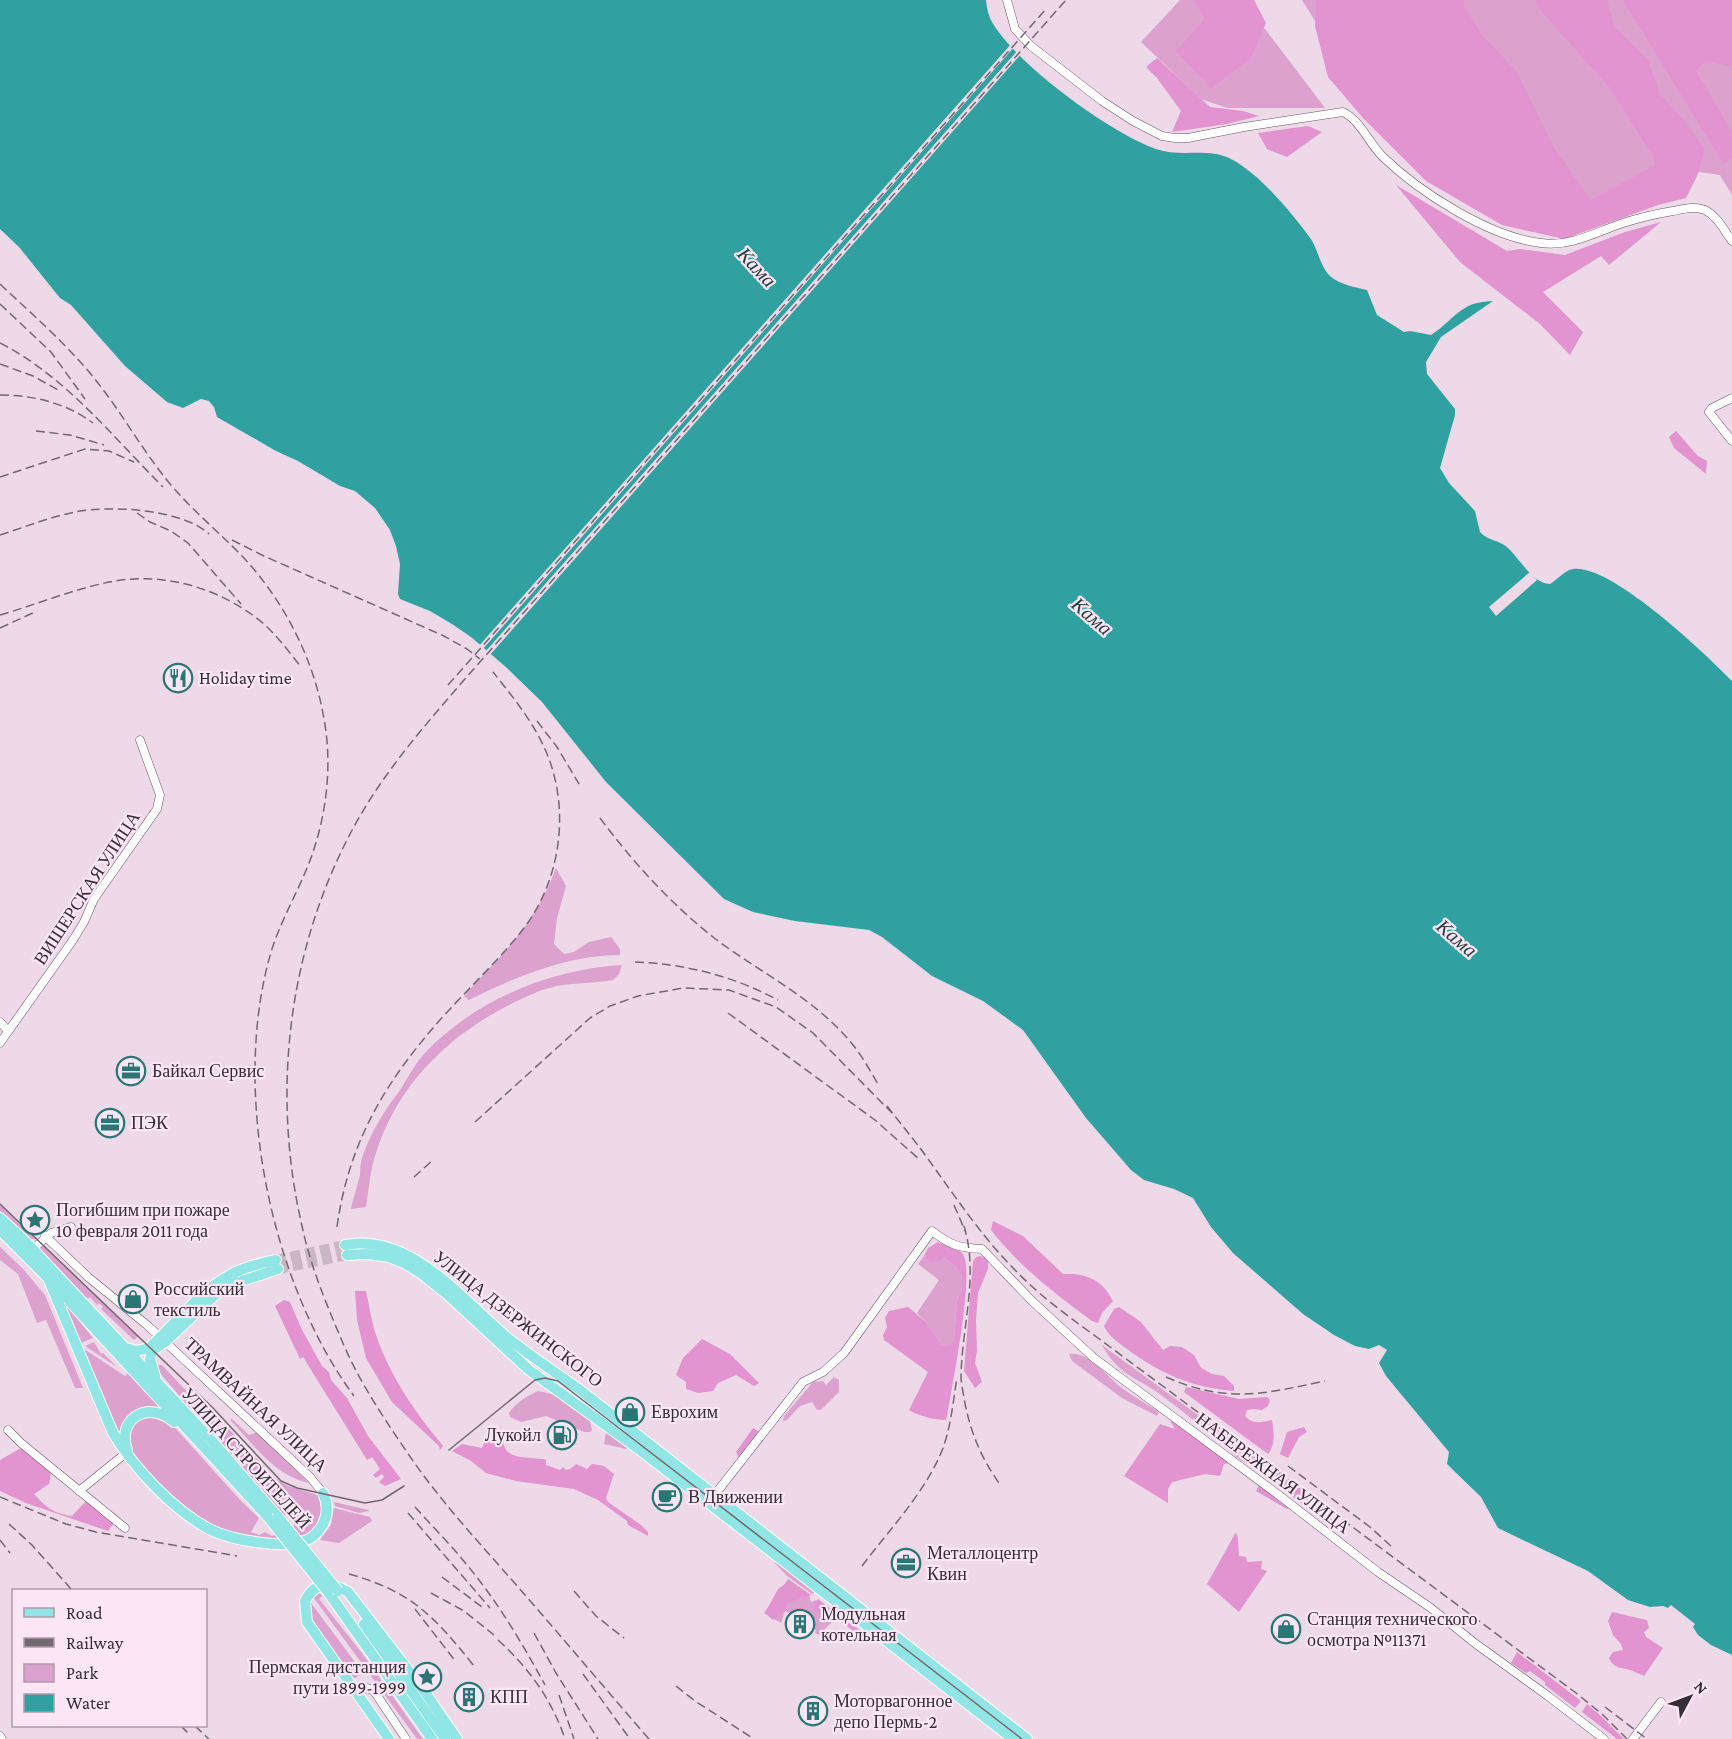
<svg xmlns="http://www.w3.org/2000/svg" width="1732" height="1739" font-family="'Crimson Pro',serif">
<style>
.green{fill:#dca1ce}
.forest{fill:#e293d0}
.water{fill:#30a1a0}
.pier{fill:#edd9e8}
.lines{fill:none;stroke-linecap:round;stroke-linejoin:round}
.major-tunnel{stroke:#c9b7c4;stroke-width:10;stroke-dasharray:10 5;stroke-linecap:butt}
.minor-casing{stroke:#685764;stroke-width:9}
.major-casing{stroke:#fff;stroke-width:12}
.minor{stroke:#fff;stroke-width:8}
.major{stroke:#91e5e5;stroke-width:10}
.tram{stroke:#736770;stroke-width:1.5}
.rail{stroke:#736770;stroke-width:1.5;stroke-dasharray:9 4.5;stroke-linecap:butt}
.major-bridge-casing{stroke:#fff;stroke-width:12;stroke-linecap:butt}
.major-bridge{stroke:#91e5e5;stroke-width:10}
.labels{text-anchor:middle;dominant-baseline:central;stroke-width:4.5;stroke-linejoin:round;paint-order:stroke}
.poi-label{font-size:18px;fill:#372f35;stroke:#fbe6f5;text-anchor:start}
.street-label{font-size:18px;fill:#372f35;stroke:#fbe6f5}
.water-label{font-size:20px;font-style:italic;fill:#253d3d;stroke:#fbe6f5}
</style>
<rect width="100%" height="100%" fill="#edd9e8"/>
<path class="green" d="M1180 0H1196L1265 29 1325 108H1227L1201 99 1141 42Z
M1302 0H1732V195L1720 175 1686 170 1577 224 1333 50Z
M556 868 566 886 557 918 554 944 564 954 574 952 589 942 611 937 620 949V955C568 955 515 977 469 1000L464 996C504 951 534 927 556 868Z
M622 965 619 974 613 980C592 984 570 982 549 988 537 991 526 997 515 1002 451 1033 398 1083 376 1153 370 1170 369 1189 366 1207L351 1209C352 1202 360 1178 360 1174 360 1166 361 1160 364 1152 372 1131 384 1111 398 1093 407 1080 413 1067 423 1055 473 1001 549 969 622 965Z
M0 1205 36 1239H31L0 1211Z
M42 1245 138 1336 134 1340 101 1309 103 1307 99 1303 97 1305 90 1297 88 1299 83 1295 41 1250Z
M0 1247 23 1269 45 1295 83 1388H75L46 1320 37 1323 18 1274 0 1260Z
M924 1256 929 1263 944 1257 956 1268 962 1276V1287L957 1301 954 1339 950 1347 942 1345 926 1322 917 1313 939 1280 918 1264Z
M61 1299 93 1338 78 1344Z
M94 1342 101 1354 103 1353 117 1367 85 1346Z
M1102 1345 1258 1459 1259 1463 1251 1466 1240 1460C1216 1439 1191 1417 1165 1398 1139 1377 1120 1378 1102 1345Z
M81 1347 125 1376 128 1373 163 1411 148 1409 120 1442Z
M1069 1354C1090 1351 1108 1378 1123 1389 1134 1397 1147 1404 1159 1412L1157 1416 1122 1398 1072 1361Z
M153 1365H162L221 1428 225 1425 276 1479 288 1486 317 1495C322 1504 323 1511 319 1521 310 1545 274 1539 253 1537 245 1536 234 1536 226 1533 197 1521 150 1481 132 1454 126 1445 127 1434 131 1424L149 1414 169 1421 241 1501 259 1518 251 1532 259 1535 265 1532 272 1536 294 1528 295 1515 293 1512 283 1516Z
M834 1377 839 1380V1392L821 1410H817L812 1402 800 1406 787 1420 783 1421 784 1416 813 1382 823 1381 826 1385Z
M538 1391 556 1395 590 1421 592 1430 590 1432H584L546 1416 521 1422 510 1417 509 1413C515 1403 527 1396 538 1391Z
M231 1418 249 1435 257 1432 309 1483C275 1476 254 1445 231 1421Z
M606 1432 628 1448 626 1449 604 1444Z
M334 1502 368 1510 369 1511 359 1513 335 1506Z
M334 1508 370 1517 372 1521 339 1543 320 1540 331 1525Z
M774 1562H781L815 1592 812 1594 787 1576Z
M788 1579 809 1595 811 1602 816 1600 848 1621V1626L836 1618 819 1635 815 1633 816 1630 809 1626 810 1624 785 1611 781 1623 764 1613Z
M319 1592 322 1596 319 1599 362 1653 423 1739H417L314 1598Z
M311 1603 363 1673 352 1680 311 1621Z"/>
<path class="forest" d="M1194 0H1254L1266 23 1251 58 1211 88 1176 51 1205 19Z
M1316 0H1464V6L1482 35 1517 72 1554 148 1591 200 1654 166V158L1610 88 1543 13 1535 0H1607L1614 26 1648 60 1660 94 1687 124 1704 149 1698 174 1686 198 1658 205 1564 239 1502 225 1426 181 1363 118 1328 77 1315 26Z
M1623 0H1732V66L1705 61 1696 71 1732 132V159L1723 163Z
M1157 58 1210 107 1243 111 1259 116 1227 124 1172 132 1181 111 1157 78 1146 67Z
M1308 126 1322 132 1287 157 1267 149 1258 133Z
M1396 185 1507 251 1520 249 1565 255 1625 232 1661 222 1609 265 1601 256 1543 292 1583 332 1570 355 1540 324 1460 262Z
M1676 431 1698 456 1707 461 1706 474 1674 448 1669 437Z
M993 1221 1023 1236 1063 1274C1086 1273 1102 1279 1113 1301L1102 1313 1098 1323 1092 1321C1055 1294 1019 1266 991 1230Z
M938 1242C945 1246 959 1248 963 1254 975 1273 952 1385 948 1412L946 1420C935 1420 918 1416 909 1410L928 1372 884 1340 883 1335 887 1327 885 1318 889 1311 908 1307 926 1322 942 1345 950 1346 954 1339 957 1301 962 1287V1276L956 1268 944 1257 938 1262 929 1263 924 1256 928 1248Z
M981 1256 988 1260V1269L978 1293 976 1320 977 1351 975 1363 982 1382 975 1388 964 1371 973 1261 976 1257Z
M355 1291H366C369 1305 371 1319 375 1332 389 1375 415 1412 443 1446L440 1450 439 1446 392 1402 366 1358 357 1320Z
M284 1300 290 1302 301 1328 322 1366 329 1372 331 1380 347 1398 368 1436 401 1479 385 1486 379 1482 384 1477 382 1474 376 1478 373 1475 380 1469 372 1457 367 1460 303 1357 300 1359 275 1306Z
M1119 1307 1141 1322 1163 1350 1170 1346 1182 1347 1194 1355 1201 1368 1212 1374 1224 1376 1234 1386V1391C1193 1388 1159 1373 1127 1349 1118 1342 1109 1337 1104 1326L1114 1309Z
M702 1339 730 1354 759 1383 754 1386 736 1375 718 1383 713 1391 698 1393 686 1389V1382L676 1375 683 1358Z
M1186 1387 1239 1399 1267 1397 1270 1400 1268 1406 1262 1410 1254 1409 1247 1410 1245 1416C1253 1425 1261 1422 1272 1420 1274 1433 1276 1443 1268 1454L1184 1392Z
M1170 1421 1178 1424 1230 1463 1224 1464 1220 1476 1205 1474 1172 1482 1168 1489V1503L1124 1476 1160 1424 1175 1429Z
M1304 1427 1307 1432 1299 1437 1288 1458 1280 1454 1287 1432Z
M753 1428 761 1433 739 1458 736 1452Z
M490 1436 503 1441C505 1462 531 1456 546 1460V1465L560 1470 563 1467 566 1470 570 1469 576 1464 587 1469 592 1464 604 1466 614 1474 606 1498 608 1502 641 1525 648 1532V1536L628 1525 627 1521 598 1500 574 1489 516 1481 486 1473 471 1461 452 1451 462 1444 482 1448 486 1438Z
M23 1447 51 1472 49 1484 34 1494C47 1508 53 1513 72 1516L87 1500 115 1522 108 1531 26 1503 0 1491V1460Z
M1272 1469 1306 1494 1340 1527 1343 1534 1275 1484Z
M1260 1484 1292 1507 1287 1509 1256 1491Z
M1236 1532 1238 1539 1239 1556 1246 1557 1247 1562 1262 1561 1261 1569 1267 1571 1239 1612 1207 1584Z
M788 1579 811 1595 787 1603 785 1610 773 1620 765 1613 778 1589 788 1582Z
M818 1599 847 1622 867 1634V1639L860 1636 836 1618 833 1621 813 1608Z
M1612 1612 1647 1620 1649 1628 1644 1632 1646 1637 1663 1648 1644 1676C1639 1674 1634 1671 1630 1670 1620 1667 1614 1669 1609 1658L1613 1652 1623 1650 1621 1644 1613 1635 1608 1621Z
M1517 1652 1581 1701 1575 1708 1545 1685V1682L1530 1671 1526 1673 1511 1663Z
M1587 1704 1601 1716 1624 1739H1617L1582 1712Z"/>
<path class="water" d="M0 0H986C987 8 988 15 992 22 1016 64 1110 133 1156 149 1181 158 1207 147 1231 159 1260 174 1292 213 1311 239 1318 250 1320 266 1330 276 1340 285 1355 287 1367 290L1377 315 1404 332 1410 331 1431 335C1444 327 1453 315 1465 308 1474 302 1483 302 1493 301L1441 337 1426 362 1427 374 1455 409V415L1440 468 1449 483 1475 511 1480 532C1488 541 1500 540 1508 548 1520 559 1533 584 1550 584 1557 580 1565 570 1573 569 1610 563 1706 654 1732 681V1655L1711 1645 1698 1635 1693 1627 1695 1624 1671 1605 1668 1608 1663 1606 1650 1607 1628 1600 1588 1571 1498 1528 1481 1497 1447 1464 1449 1452 1386 1376 1379 1363 1387 1350 1379 1345 1369 1349 1355 1346 1334 1335 1303 1314 1233 1253 1211 1227 1193 1198 1174 1189 1144 1180 1131 1170 1086 1118 1023 1030 983 1001 932 976 882 937 869 930 795 921 753 912 724 899 606 782 542 702 507 668 471 637 452 624 430 611 400 599 398 594 400 564 396 546 390 530 375 508 355 491 340 486 298 461 276 451 217 417 214 407 209 401 201 399 183 408 167 402 125 366 71 305 60 298 19 247 0 229Z"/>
<path class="pier" d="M1012 43 1015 46 482 650 478 647Z
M1018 50 1022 53 489 656 485 652Z
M1530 572 1537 580 1496 616 1489 607Z"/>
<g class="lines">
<path class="major-tunnel" d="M276 1260 345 1245
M278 1269 347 1255"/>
<g class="minor-casing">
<path id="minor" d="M1007 0 1015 29 1031 46 1102 101 1133 121 1162 136 1175 138H1188L1244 127 1343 112C1360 120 1369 143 1382 156 1419 192 1489 237 1541 243 1570 247 1594 233 1620 224 1638 218 1655 214 1673 211 1684 209 1695 206 1705 210 1717 216 1724 230 1732 241
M1732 398 1712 408 1709 412 1732 441
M0 1022 8 1031
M0 1043 73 940 84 922 94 899 157 809 160 795 140 740
M45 1236 88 1277 147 1325 310 1477 323 1493
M33 1249 51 1233 71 1227
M8 1430 21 1443 125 1528
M79 1491 126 1453
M713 1497 803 1382 823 1372 844 1353 932 1231C950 1245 959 1248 982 1249L1032 1301 1094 1358 1280 1496 1378 1572 1431 1608 1476 1644 1548 1696 1604 1739
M356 1693 367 1688 374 1691 406 1739
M0 1736 2 1739
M1633 1739 1661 1702"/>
</g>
<g class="major-casing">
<path id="major" d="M0 1218 26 1242 212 1441 278 1517
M0 1230 48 1278 268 1517
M345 1245C411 1232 463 1301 509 1339 532 1357 556 1373 580 1390L1027 1739
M347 1255 368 1254 389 1257 404 1263 422 1274 448 1295 529 1370 644 1453 1013 1739
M48 1278 113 1433C134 1468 172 1509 209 1529 230 1540 286 1550 307 1540 314 1537 319 1531 323 1524 328 1514 328 1503 323 1493
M126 1348 137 1351 149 1348C176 1324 199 1291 232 1274 245 1267 261 1263 276 1260
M155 1376 150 1359 152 1351 165 1342 215 1295 233 1284 278 1269
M127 1450C116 1417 150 1400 174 1422
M328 1592 432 1739
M364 1624 445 1739
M389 1739 307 1622 305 1601C315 1581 331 1582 348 1592L422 1688 457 1739"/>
</g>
<use href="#minor" class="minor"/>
<use href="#major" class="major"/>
<path class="tram" d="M0 1204 212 1407 281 1481 297 1488 365 1503 382 1500 404 1486
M449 1450 535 1380 545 1378 558 1381 1022 1739"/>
<path class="rail" d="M0 284C34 316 69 346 98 383 124 416 144 453 171 485 194 512 220 533 243 557 284 601 314 659 324 719 333 767 326 822 307 868 296 895 281 921 272 949 230 1086 269 1281 354 1396
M0 304 51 352 85 399
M0 343C65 376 112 436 163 487
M0 364 33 376 60 391
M0 395C33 395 66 403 93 423
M36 431 70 435 104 445
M0 477 85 449 109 451 134 462
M137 513 150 522 171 531 188 543 241 604
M0 535C25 527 50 517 75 512 111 505 182 509 209 534
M232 540 264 556 444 636 467 649 480 659
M0 615C38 604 76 588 115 581 167 572 225 590 265 625 278 637 290 653 301 667
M0 628 37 611
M448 685 1046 9
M537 721 557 747 579 784
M600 818C632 861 670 903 713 937 757 971 811 996 848 1039 860 1052 869 1069 878 1084
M635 962C686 964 733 976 778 1000
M728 1013 875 1120 920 1160
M887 1106 924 1153
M475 1122 590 1018 610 1006 638 996 683 988 729 990 776 1007 813 1033 892 1113
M920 1148C951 1190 979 1234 1016 1271 1040 1296 1069 1317 1098 1338L1576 1693 1602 1714 1627 1739
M414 1177 434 1159
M954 1205 966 1233
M964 1226C979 1275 962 1326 961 1376 961 1383 963 1391 964 1398 970 1432 981 1458 1001 1486
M337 1227C347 1154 376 1097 423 1040 454 1001 493 968 524 928 562 878 571 805 544 747 531 719 512 696 493 672
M1166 1377C1227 1404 1263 1394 1325 1381
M1288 1466 1370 1527 1391 1546
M0 1497 66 1524 96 1532 237 1556
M415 1507C432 1526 451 1545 467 1565 498 1602 522 1643 545 1685
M408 1513 490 1608
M9 1524 32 1545 72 1590
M0 1540 10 1553
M862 1566C889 1530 923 1495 941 1453 951 1429 953 1402 957 1377
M349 1574C411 1591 435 1617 474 1666
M442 1577 482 1607
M574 1591 596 1616 624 1638
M431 1593 464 1611 494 1635
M415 1609 456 1662
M534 1633 556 1673 598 1739
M498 1640C529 1668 552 1700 565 1739
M583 1674 630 1739
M676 1686 695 1701 754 1739
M559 1695 574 1739
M1605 1707 1647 1739
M181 1726 189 1734
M195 1726 209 1739
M649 1739C607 1691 567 1643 525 1595 486 1550 445 1507 411 1458 385 1420 357 1379 340 1336 325 1301 310 1264 302 1226 270 1088 289 939 360 816 389 766 427 723 464 680L1066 0"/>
<g class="major-bridge-casing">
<path id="major-bridge" d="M268 1517 328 1592
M278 1517 338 1591"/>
</g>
<use href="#major-bridge" class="major-bridge"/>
</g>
<defs>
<g id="restaurant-ring" transform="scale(1.5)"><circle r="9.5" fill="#fbe6f5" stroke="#2b7574" stroke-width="1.5"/><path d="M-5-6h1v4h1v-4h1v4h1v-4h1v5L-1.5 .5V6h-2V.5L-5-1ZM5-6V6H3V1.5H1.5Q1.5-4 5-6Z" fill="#2b7574"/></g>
<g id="office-ring" transform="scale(1.5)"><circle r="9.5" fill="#fbe6f5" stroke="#2b7574" stroke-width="1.5"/><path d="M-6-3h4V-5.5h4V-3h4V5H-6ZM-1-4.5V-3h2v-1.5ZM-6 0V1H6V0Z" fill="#2b7574"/></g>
<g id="sight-ring" transform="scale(1.5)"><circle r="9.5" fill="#fbe6f5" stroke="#2b7574" stroke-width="1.5"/><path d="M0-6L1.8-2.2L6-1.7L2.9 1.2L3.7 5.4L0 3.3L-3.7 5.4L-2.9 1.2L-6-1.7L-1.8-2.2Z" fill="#2b7574"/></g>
<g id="shop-ring" transform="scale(1.5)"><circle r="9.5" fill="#fbe6f5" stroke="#2b7574" stroke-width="1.5"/><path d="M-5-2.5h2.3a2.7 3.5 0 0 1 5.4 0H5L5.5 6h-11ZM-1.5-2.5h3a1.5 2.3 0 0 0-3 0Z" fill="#2b7574"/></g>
<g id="fuel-ring" transform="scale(1.5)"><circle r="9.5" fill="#fbe6f5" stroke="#2b7574" stroke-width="1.5"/><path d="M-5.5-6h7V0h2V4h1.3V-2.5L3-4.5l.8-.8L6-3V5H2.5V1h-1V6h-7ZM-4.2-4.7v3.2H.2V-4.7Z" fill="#2b7574"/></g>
<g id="cafe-ring" transform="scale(1.5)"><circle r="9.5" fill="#fbe6f5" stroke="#2b7574" stroke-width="1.5"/><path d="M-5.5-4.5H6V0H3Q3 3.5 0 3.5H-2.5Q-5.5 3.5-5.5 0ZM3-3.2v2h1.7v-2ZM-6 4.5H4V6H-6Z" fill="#2b7574"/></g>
<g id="building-ring" transform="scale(1.5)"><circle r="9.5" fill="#fbe6f5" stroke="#2b7574" stroke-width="1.5"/><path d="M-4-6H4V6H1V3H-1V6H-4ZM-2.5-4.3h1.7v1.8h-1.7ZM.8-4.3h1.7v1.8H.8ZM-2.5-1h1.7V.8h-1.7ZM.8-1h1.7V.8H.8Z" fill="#2b7574"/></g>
</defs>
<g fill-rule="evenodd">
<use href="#restaurant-ring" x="178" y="678"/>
<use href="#office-ring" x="131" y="1071"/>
<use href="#office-ring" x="110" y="1123"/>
<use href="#sight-ring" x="35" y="1220"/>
<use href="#shop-ring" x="133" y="1299"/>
<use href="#shop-ring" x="630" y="1412"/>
<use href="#fuel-ring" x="562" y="1435"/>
<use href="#cafe-ring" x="667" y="1497"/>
<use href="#office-ring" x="906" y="1563"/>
<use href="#building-ring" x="800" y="1624"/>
<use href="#shop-ring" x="1286" y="1629"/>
<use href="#sight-ring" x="427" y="1677"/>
<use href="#building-ring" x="469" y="1697"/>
<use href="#building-ring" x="813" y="1711"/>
</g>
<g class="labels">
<g class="poi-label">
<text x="199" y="678">Holiday time</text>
<text x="152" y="1071">Байкал Сервис</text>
<text x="131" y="1123">ПЭК</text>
<text x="56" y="1210">Погибшим при пожаре<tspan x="56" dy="21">10 февраля 2011 года</tspan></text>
<text x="154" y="1289">Российский<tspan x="154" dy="21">текстиль</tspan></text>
<text x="651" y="1412">Еврохим</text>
<text x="541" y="1435" text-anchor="end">Лукойл</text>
<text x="688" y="1497">В Движении</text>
<text x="927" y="1553">Металлоцентр<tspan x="927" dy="21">Квин</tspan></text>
<text x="821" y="1614">Модульная<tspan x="821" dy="21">котельная</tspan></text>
<text x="1307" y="1619">Станция технического<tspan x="1307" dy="21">осмотра №11371</tspan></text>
<text x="406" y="1667" text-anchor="end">Пермская дистанция<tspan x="406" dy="21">пути 1899-1999</tspan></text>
<text x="490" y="1697">КПП</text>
<text x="834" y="1701">Моторвагонное<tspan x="834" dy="21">депо Пермь-2</tspan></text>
</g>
<g class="street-label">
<text transform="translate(87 888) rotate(-57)">ВИШЕРСКАЯ УЛИЦА</text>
<text transform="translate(518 1319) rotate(38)">УЛИЦА ДЗЕРЖИНСКОГО</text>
<text transform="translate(256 1405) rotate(43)">ТРАМВАЙНАЯ УЛИЦА</text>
<text transform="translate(246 1458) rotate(48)">УЛИЦА СТРОИТЕЛЕЙ</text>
<text transform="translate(1273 1473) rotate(37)">НАБЕРЕЖНАЯ УЛИЦА</text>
</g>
<g class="water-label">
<text transform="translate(757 267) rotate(47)">Кама</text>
<text transform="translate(1092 616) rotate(41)">Кама</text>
<text transform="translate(1457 938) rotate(41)">Кама</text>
</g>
</g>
<rect x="12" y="1589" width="195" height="138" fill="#fbe6f5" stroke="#ad9da8" stroke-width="1.5"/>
<rect x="24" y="1608" width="30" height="9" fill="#91e5e5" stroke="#ad9da8" stroke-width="1.5"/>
<text x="66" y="1619" font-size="18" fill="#372f35">Road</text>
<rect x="24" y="1638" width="30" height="9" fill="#736770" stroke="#ad9da8" stroke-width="1.5"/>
<text x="66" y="1649" font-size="18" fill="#372f35">Railway</text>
<rect x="24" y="1664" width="30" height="18" fill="#dca1ce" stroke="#ad9da8" stroke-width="1.5"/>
<text x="66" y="1679" font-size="18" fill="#372f35">Park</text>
<rect x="24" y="1694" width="30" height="18" fill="#30a1a0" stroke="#ad9da8" stroke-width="1.5"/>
<text x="66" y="1709" font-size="18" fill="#372f35">Water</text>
<g transform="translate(1690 1697) rotate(49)" stroke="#fbe6f5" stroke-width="4.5" paint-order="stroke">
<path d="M0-4.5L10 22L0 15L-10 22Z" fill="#372f35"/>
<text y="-9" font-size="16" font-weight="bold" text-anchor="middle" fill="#372f35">N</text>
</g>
</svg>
